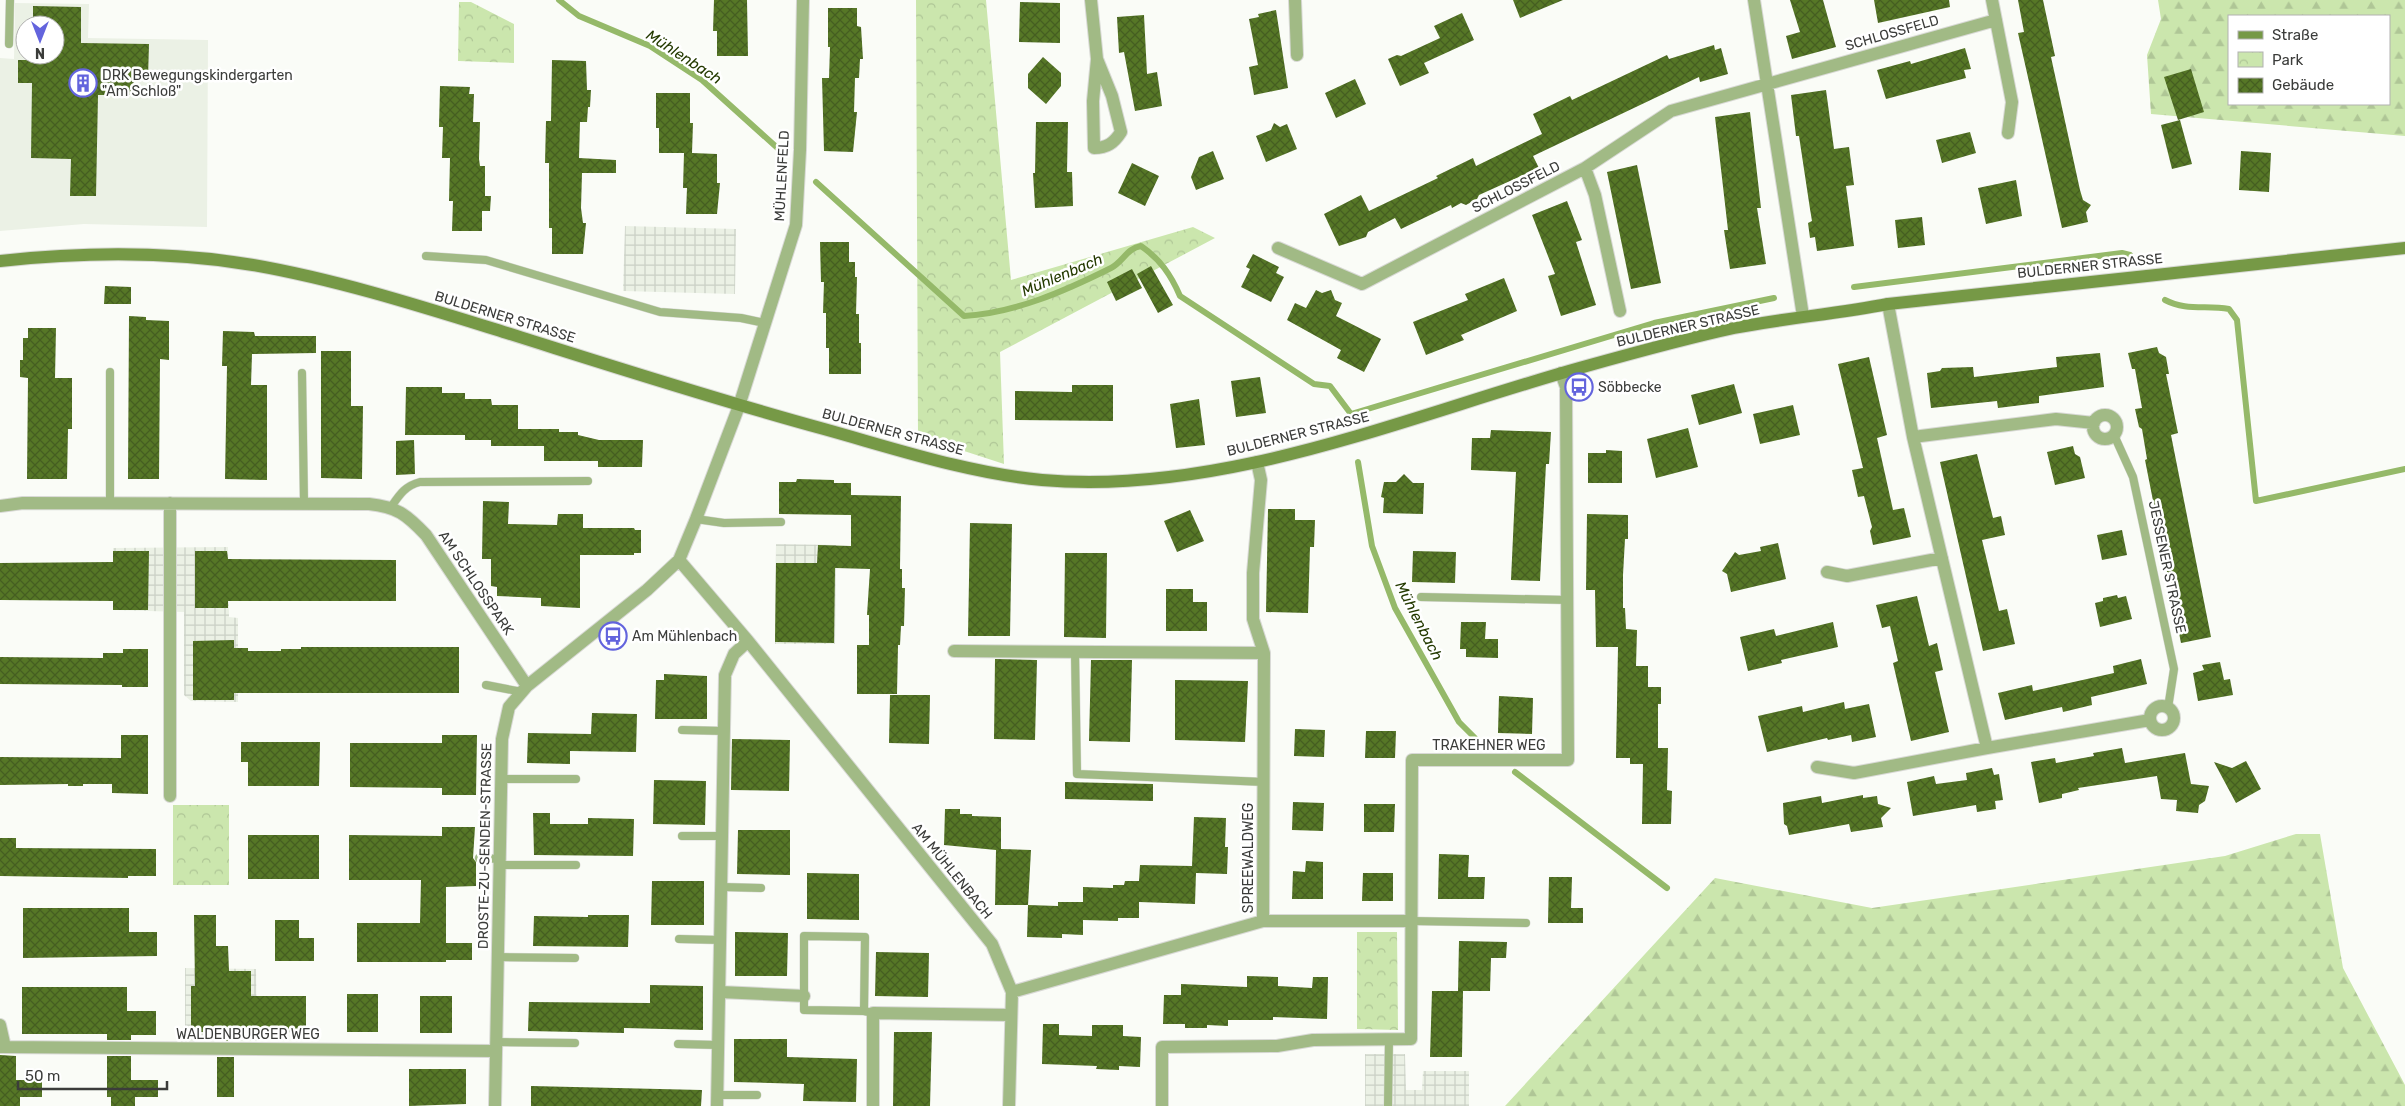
<svg xmlns="http://www.w3.org/2000/svg" width="2405" height="1106" font-family="Rubik,sans-serif">
<style>
.built{fill:#ebf1e5;fill-rule:evenodd}
.industrial{fill:url(#industrial-grid)}
.forest{fill:url(#forest-firs);fill-rule:evenodd}
.park{fill:url(#park-crowns)}
.lines{fill:none;stroke-linecap:round;stroke-linejoin:round}
.stream{stroke:#95b969;stroke-width:6}
.building{fill:url(#building-cross-hatch)}
.lane-casing{stroke:#d8d9d5;stroke-width:9}
.street-casing{stroke:#d8d9d5;stroke-width:14}
.secondary-casing{stroke:#d8d9d5;stroke-width:14}
.lane{stroke:#a1ba85;stroke-width:8}
.street{stroke:#a1ba85;stroke-width:12}
.secondary{stroke:#769946;stroke-width:12}
.labels{text-anchor:middle;dominant-baseline:central;stroke-width:5;stroke-linejoin:round;paint-order:stroke}
.street-label{font-size:14px;fill:#3b3c3a;stroke:#fff}
.poi-label{font-size:14px;fill:#3b3c3a;stroke:#fff;text-anchor:start}
.water-label{font-size:15px;font-style:italic;fill:#243a00;stroke:#fff}
</style>
<defs>
<pattern id="industrial-grid" width="8" height="8" patternUnits="userSpaceOnUse" patternTransform="scale(1.25)"><rect width="8" height="8" fill="#ebf1e5"/><path d="M0 4h8M4 0v8" fill="none" stroke="#cad0c5"/></pattern>
<pattern id="forest-firs" width="22" height="20" patternUnits="userSpaceOnUse" patternTransform="scale(1.25)"><rect width="22" height="20" fill="#cbe6ad"/><path d="M5 1l3.5 6h-7zM16 11l3.5 6h-7z" fill="#afc696"/></pattern>
<pattern id="park-crowns" width="20" height="18" patternUnits="userSpaceOnUse" patternTransform="scale(1.25)"><rect width="20" height="18" fill="#cbe6ad"/><path d="M2 6a3 3 0 1 1 6 0M12 15a3 3 0 1 1 6 0" fill="none" stroke="#afc696"/></pattern>
<pattern id="building-cross-hatch" width="8" height="8" patternUnits="userSpaceOnUse" patternTransform="scale(1.25)"><rect width="8" height="8" fill="#567726"/><path d="M0 0l8 8M0 8l8-8" fill="none" stroke="#455e21"/></pattern>
</defs>
<rect width="100%" height="100%" fill="#fafcf7"/>
<path class="built" d="M15 3 89 4 88 38 208 40 207 227 84 224 0 231V58L14 59ZM25 25H55V55H25Z"/>
<path class="industrial" d="M625 226 736 229 735 294 623 291Z
M776 544 836 545 835 644H775Z
M228 547 229 617 238 618V702L191 701 184 695V612L113 610V548Z
M185 968 256 969 257 1041H185Z
M1365 1054H1405L1406 1090H1422L1423 1071H1469V1106H1365Z"/>
<path class="forest" d="M2158 0H2405V136L2151 114 2147 55 2161 19ZM2229 16H2389V104H2229Z
M2296 834H2320L2343 968 2405 1085V1106H1505L1715 878 1872 908 2225 856Z"/>
<path class="park" d="M916 0H986L1011 280 1193 227 1215 238 1000 352 1004 464 918 436Z
M459 2H471L514 24V63L458 61Z
M173 805H229V885H173Z
M1357 932H1397L1398 1030 1357 1029Z"/>
<g class="lines">
<path class="stream" d="M559 0 579 16 650 46 702 80 783 153
M816 182 964 316C1015 313 1065 291 1111 268 1123 262 1127 248 1141 246 1160 259 1171 275 1180 296L1314 384 1330 386 1351 414 1352 420
M1854 287 2122 253 2130 255 2135 261
M2165 300C2186 311 2206 305 2229 309L2237 320 2256 501 2405 469
M1351 414 1654 323 1774 298
M1358 462 1372 546 1395 608 1459 722 1484 747
M1515 772 1667 888"/>
</g>
<path class="building" d="M714 0H747L748 56H717V31H713Z
M1513 0H1563L1520 18Z
M1790 0H1823L1836 47 1792 59 1786 36 1800 32Z
M1874 0H1949L1950 7 1878 23Z
M2018 0H2043L2055 56 2051 57 2080 190 2083 200 2091 205 2086 212 2088 222 2062 228 2018 33 2024 32Z
M1020 2 1060 3V43L1019 42Z
M33 6 81 7V43L149 44 148 78H134V95H98L96 196H70L71 159 31 158 32 83H18V60H33V55H55V25H33Z
M828 8H857V26L861 27 863 59H860L859 78H855L854 112H857L853 152 824 151 822 78H829L830 47H828Z
M1276 10 1288 88 1254 95 1249 67 1258 65 1249 19 1259 17 1258 14Z
M1462 13 1474 40 1424 63 1429 73 1400 86 1388 59 1397 55 1401 56 1440 38 1434 26Z
M1144 15 1147 74 1157 72 1162 106 1135 111 1124 52 1119 53 1117 17Z
M1714 45 1715 50 1721 48 1728 74 1700 82 1699 77 1533 156 1539 168 1479 195 1477 199 1466 205 1461 203 1452 208 1451 205 1401 229 1395 218 1368 232 1366 237 1339 246 1324 214 1361 195 1369 211 1438 178 1436 176 1473 158 1476 166 1542 134 1533 114 1570 96 1572 100 1667 55 1669 59Z
M1965 48 1971 69 1964 70 1966 78 1886 99 1877 70 1910 61 1911 64Z
M1043 57 1061 73V86L1046 104 1028 88V74Z
M552 60 586 61 587 90H591L590 107H588L587 122H580L579 158 616 160V173H582L581 208 583 223H586L583 254H552V228H549V163H545L546 121H551Z
M2191 69 2204 112 2178 120 2164 77Z
M1355 79 1366 104 1336 118 1325 93Z
M440 86 470 87 469 94H474L473 122H480L479 159 480 166H485V196H491L490 211H482V231H452L453 201H449L450 158H442L443 127H439Z
M1826 90 1834 149 1849 147 1854 185 1846 186 1854 246 1817 251 1815 237 1810 238 1808 223 1812 221 1810 209 1799 136H1796L1791 95Z
M656 93H690V123H693L692 153 717 154V183H720L717 214H686L687 188H683L684 153H659V128H656Z
M1750 112 1761 208H1757L1766 264 1730 269 1724 230H1728L1715 117Z
M2180 120 2192 164 2172 169 2161 125Z
M1036 122H1068L1067 172H1072L1073 206 1035 208 1033 173H1035Z
M1274 123 1280 127 1287 124 1297 149 1266 162 1256 136 1271 130Z
M1970 132 1976 153 1942 163 1936 140Z
M1213 151 1224 179 1196 190 1191 177 1199 157Z
M2241 151 2271 153 2269 192 2239 190Z
M1132 163 1159 176 1145 206 1118 193Z
M1637 165 1661 283 1631 289 1607 172Z
M2016 180 2022 216 1986 224 1978 188Z
M1567 201 1582 240 1576 242 1596 305 1561 316 1548 276 1555 274 1532 215Z
M1922 217 1925 245 1898 248 1895 220Z
M820 242H849V262H855V277H857L856 314H859V343H861V374H829V348H826V313H823L824 282H821Z
M1253 254 1279 267 1276 273 1284 277 1271 302 1241 287 1250 269 1246 267Z
M1151 266 1173 305 1158 313 1137 274Z
M1132 269 1142 288 1116 301 1107 282Z
M1504 278 1517 311 1461 335 1464 340 1426 355 1413 322 1468 300 1465 294Z
M105 286 131 287V304H104Z
M1316 290 1322 293 1331 290 1335 300 1342 303 1336 316 1381 339 1364 372 1337 358 1341 350 1287 320 1295 303 1306 308Z
M129 316 146 317V320L169 321V360L160 359 159 479H128Z
M28 328H56L55 378H72V429H68L67 479H27L28 378 20 377V360H23V338H28Z
M223 331 254 332 255 336H316V353L252 354 251 385H267V480L225 479 227 366H222Z
M2157 347 2159 353 2166 357 2169 374H2166L2178 433 2171 435 2211 637 2181 643 2145 460 2147 459 2142 429 2139 427 2135 409 2142 408 2135 369H2132L2128 353Z
M321 351H351V406H363L362 479 321 478Z
M2100 353 2104 387 2039 396V403L1998 408 1997 401 1931 408 1927 373 1940 371 1942 368 1973 367 1974 377 2057 367 2056 357Z
M1869 357 1887 435 1877 438 1893 510 1904 508 1911 537 1873 545 1870 531 1872 527 1864 496 1858 497 1852 470 1863 468 1838 364Z
M1260 377 1266 413 1236 417 1231 381Z
M1734 384 1742 413 1699 425 1691 395Z
M1072 385H1113V421L1015 420V391L1072 392Z
M406 387H442V393H465V399H491L492 405H518V429H559V432H578V435L599 440H643L642 467H598V461H544V446H491V440H465V435H405Z
M1199 399 1205 445 1176 448 1170 404Z
M1793 405 1800 435 1760 444 1753 414Z
M1688 428 1698 467 1656 478 1647 439Z
M1491 430 1551 432 1549 464H1546L1540 581 1511 580 1516 472 1471 470 1472 438H1490Z
M414 440 415 474 396 475V441Z
M2073 446 2075 454 2080 457 2085 478 2055 485 2047 452Z
M1606 450 1622 451V483H1588V453H1606Z
M1977 454 1993 518 2001 516 2005 535 1982 540 1999 611 2007 609 2015 644 1983 651 1940 462Z
M1404 474 1413 483H1424L1423 514 1383 513 1384 498 1381 497 1384 482H1396Z
M797 479 834 480V483H851V495L901 496 900 569H902V588H905L904 626H901L900 645H898L897 694H857V645H869V615H867L870 569 835 568 834 643 775 642 776 563H817L818 545 851 546V515L779 514V482H796Z
M483 501 509 502 508 524 557 525 558 514H583V528H634L635 530H641V553H634V555H580V608L541 606V598L497 596V587L491 586V559H482Z
M1268 509H1295V520H1315L1314 547H1310L1308 613 1266 612Z
M1190 510 1204 541 1177 552 1164 521Z
M1587 514 1628 515V539H1625L1623 575V608H1625L1626 629 1637 630 1636 666H1648V687H1661V704H1658V748H1668L1667 790 1672 791 1671 824H1642L1643 764H1630V758H1616L1618 647H1596L1595 590H1586Z
M970 523 1012 524 1010 636H968Z
M2122 530 2127 555 2102 560 2097 535Z
M1778 543 1786 579 1731 592 1727 574 1722 571 1735 552 1739 555 1761 551 1760 547Z
M113 551H149L148 610H113V601L0 600V563L113 562Z
M195 551H227L228 559 396 560V601H228V608H195Z
M1413 551 1456 552 1455 583 1412 582Z
M1065 553H1107L1106 638 1064 637Z
M1166 589H1193V602H1207V631H1166Z
M2117 595 2118 598 2126 596 2132 619 2100 627 2095 603 2103 601V598Z
M1917 596 1929 646 1937 643 1943 670 1935 672 1949 732 1911 741 1893 663 1898 661 1890 626 1882 628 1876 605Z
M1461 622H1486L1485 639H1498V658L1466 657V649H1460Z
M1833 622 1838 647 1781 660 1782 663 1748 671 1740 637 1774 629 1776 636Z
M234 640V648H248V651H281V649H301V647H459V693H234V700H193V641Z
M123 649H148V687H122V685L0 684V657L103 658V653H123Z
M995 659 1037 660 1035 740 994 739Z
M2141 659 2147 684 2091 697 2092 705 2063 712 2062 707 2005 720 1998 693 2032 685 2033 691 2114 673 2113 666Z
M1091 660H1132L1130 742 1089 741Z
M2220 662 2224 680 2230 679 2233 695 2198 701 2193 673 2204 670 2202 665Z
M664 674 707 676V719H655L656 680H664Z
M1175 680 1248 681 1245 742 1175 740Z
M890 695H930L929 744 889 743Z
M1499 696 1533 698 1532 734 1498 733Z
M1844 702 1845 709 1869 704 1876 737 1852 742 1851 735 1828 740 1827 738 1767 752 1758 716 1802 706 1803 712Z
M592 713 637 714 636 752 570 751V764L527 763 528 733 591 734Z
M1295 729 1325 730 1324 757 1294 756Z
M1366 731H1396L1395 758H1365Z
M121 735H148V794L112 793V784H83V786H68V784L0 785V757L121 758Z
M442 735H477L476 795H442V788L350 787V743H442Z
M732 739 790 740 789 791 731 790Z
M241 742H320L319 786H248V762H241Z
M2122 748 2125 763 2185 753 2191 784 2209 786 2205 801 2199 805 2198 813 2176 811 2177 800 2161 799 2157 776 2078 788 2079 790 2062 794V798L2039 803 2031 762 2055 758 2056 763 2094 756 2093 753Z
M2246 761 2261 789 2236 803 2214 762 2232 768Z
M1992 768 1994 775 1999 774 2003 800 1995 801 1996 809 1977 812 1976 805 1913 816 1907 782 1934 776 1936 784 1967 780 1966 773Z
M654 780 706 781 705 825 653 824Z
M1065 782 1153 784V801L1065 799Z
M1863 795V798L1877 796 1878 804 1891 808 1881 818 1883 827 1851 832 1849 824 1789 835 1787 826 1784 824 1783 803 1821 796 1822 803Z
M1293 802 1324 803 1323 831 1292 830Z
M1364 804H1395L1394 832H1364Z
M945 809H960V814H972V816L1001 817V849L1031 850 1028 905H995L996 850 944 845Z
M533 813H550V824H588V818L634 819 633 856 534 855Z
M1194 817 1226 818 1225 847H1228L1227 874 1196 873 1195 904 1139 902V918H1118V921L1083 920V935L1062 934V938L1027 937 1028 905 1058 906V902H1083V887L1113 888V885H1124L1125 881H1139L1140 865 1192 866Z
M442 827H475L473 858 476 862V886L446 887V943H472V960H446V962H357V923H420L421 880H349V835L442 836Z
M738 830H790V875L737 874Z
M248 835H319V879H248Z
M0 838H16V848L156 849V876H128V878L0 876Z
M1439 854 1469 855 1468 877H1485L1484 899H1438Z
M1306 861 1323 862V899H1292L1293 871 1305 872Z
M807 873 859 874V920L807 919Z
M1363 873H1393V901H1362Z
M1549 877H1572L1571 908H1583V923H1548Z
M652 881H704V925H651Z
M23 908H129V932H157V956L23 958Z
M194 915H216V946H228L229 971H251V996H306V1032L234 1033V1041H217V1032H191V986H195Z
M588 915H629L628 947 533 946 534 916 588 917Z
M275 920H299V938H314V961H275Z
M735 932 788 933 787 976H735Z
M1459 941 1507 942 1506 958H1491L1490 991H1458Z
M876 952 929 953 928 997 875 996Z
M1247 976 1278 977V986L1312 988 1313 977H1328L1327 1019 1273 1017V1020H1228V1026L1207 1025V1028H1185V1024H1163L1164 995H1181V984L1247 987Z
M650 985 703 986V1030L624 1028V1033L528 1031 529 1002 650 1003Z
M22 987H127V1011H156V1035H131V1040H107V1034H22Z
M1432 991H1463L1462 1057H1430Z
M347 994H378V1032H347Z
M420 996H452V1033H420Z
M1043 1024H1059V1035L1092 1036V1025H1123V1036L1141 1037 1140 1067 1119 1066V1070L1096 1069 1097 1066 1042 1064Z
M894 1032H932L930 1106H893Z
M734 1039H787V1057L857 1059 856 1102 803 1101 804 1084 734 1082Z
M0 1055 16 1056V1080H42V1097H20V1106H0Z
M107 1056H131V1080H158V1097H135V1106H111V1097H107Z
M217 1057H234V1097H217Z
M409 1069H466V1104L409 1106Z
M531 1086 702 1090 701 1106H531Z"/>
<g class="lines">
<g class="lane-casing">
<path id="lane" d="M9 44 10 0
M426 256 486 260 660 312 741 318 765 323
M110 372V503
M302 373 304 503
M2114 435 2133 477 2174 669 2168 708
M391 507C400 494 405 486 420 482L588 481
M696 519 724 523 781 522
M1421 597 1568 600
M1075 652 1077 774 1264 782
M486 685 522 692
M682 730 725 731
M502 779H576
M682 836H722
M479 858 500 859
M500 865H576
M722 887 761 888
M1411 921 1526 923
M679 939 721 940
M497 957 575 958
M864 1011 804 1010V936L865 937 864 1011 873 1013
M496 1042 575 1043
M678 1044 718 1045
M717 1095H757
M1388 1106 1389 1039"/>
</g>
<g class="street-casing">
<path id="street" d="M1091 0 1097 59 1093 101 1094 148C1107 148 1114 143 1121 132L1112 96 1097 59
M1295 0 1297 55
M1754 0 1803 316
M1992 0 2012 102 2008 133
M1585 168 1595 195 1620 311
M1278 248 1362 284 1585 168 1671 111 1996 20
M1888 304 1913 437 1987 748
M2093 427a12 12 0 1 1 24 0a12 12 0 1 1-24 0Z
M1913 437 2056 419 2094 423
M170 503V796
M0 506 23 503 369 504C397 507 406 514 426 535L527 686
M679 560 748 641 992 944 1012 992 1009 1106
M1827 572 1847 576 1942 558
M954 651 1264 653
M2150 718a12 12 0 1 1 24 0a12 12 0 1 1-24 0Z
M1817 767 1854 773 1987 748 2150 720
M1263 921H1411
M720 992 804 996
M1012 992 1263 921 1264 653 1253 619V573L1261 480 1257 462
M0 1025 5 1047
M0 1047 495 1051
M495 1106 502 739 509 707 527 686 647 590 679 560 696 519 739 406 796 225 800 150 803 0
M717 1106 725 675 734 654 748 641
M873 1106V1013L1011 1015
M1162 1106V1047L1277 1046 1313 1040 1411 1039 1412 760H1568L1566 387 1561 373"/>
</g>
<g class="secondary-casing">
<path id="secondary" d="M0 261C83 252 170 251 253 265 339 280 423 307 507 333 612 366 717 400 824 429 896 449 968 473 1042 480 1225 496 1410 415 1583 367 1633 353 1683 339 1734 328 1785 318 1836 314 1888 304L2405 248"/>
</g>
<use href="#lane" class="lane"/>
<use href="#street" class="street"/>
<use href="#secondary" class="secondary"/>
</g>
<defs>
<g id="building-ring" transform="scale(1.4375)"><circle r="9.5" fill="#fff" stroke="#6364dd" stroke-width="1.5"/><path d="M-4-6H4V6H1V3H-1V6H-4ZM-2.5-4.3h1.7v1.8h-1.7ZM.8-4.3h1.7v1.8H.8ZM-2.5-1h1.7V.8h-1.7ZM.8-1h1.7V.8H.8Z" fill="#6364dd"/></g>
<g id="bus-ring" transform="scale(1.4375)"><circle r="9.5" fill="#fff" stroke="#6364dd" stroke-width="1.5"/><path d="M-5-6H5V4H4V6H2V4H-2V6H-4V4H-5ZM-3.5-4V0h7V-4ZM-3.5 1.2v1.5H-2V1.2ZM2 1.2v1.5H3.5V1.2Z" fill="#6364dd"/></g>
</defs>
<g fill-rule="evenodd">
<use href="#building-ring" x="83" y="83"/>
<use href="#bus-ring" x="1579" y="387"/>
<use href="#bus-ring" x="613" y="636"/>
</g>
<g class="labels">
<g class="street-label">
<text transform="translate(1892 33) rotate(-16)">SCHLOSSFELD</text>
<text transform="translate(782 176) rotate(-87)">MÜHLENFELD</text>
<text transform="translate(1516 187) rotate(-27)">SCHLOSSFELD</text>
<text transform="translate(2090 266) rotate(-6)">BULDERNER STRASSE</text>
<text transform="translate(505 317) rotate(17)">BULDERNER STRASSE</text>
<text transform="translate(1688 326) rotate(-13)">BULDERNER STRASSE</text>
<text transform="translate(893 432) rotate(15)">BULDERNER STRASSE</text>
<text transform="translate(1298 434) rotate(-14)">BULDERNER STRASSE</text>
<text transform="translate(2167 567) rotate(78)">JESSENER STRASSE</text>
<text transform="translate(476 583) rotate(56)">AM SCHLOSSPARK</text>
<text x="1489" y="745">TRAKEHNER WEG</text>
<text transform="translate(485 846) rotate(-89)">DROSTE-ZU-SENDEN-STRASSE</text>
<text transform="translate(1248 858) rotate(-90)">SPREEWALDWEG</text>
<text transform="translate(952 871) rotate(51)">AM MÜHLENBACH</text>
<text x="248" y="1034">WALDENBURGER WEG</text>
</g>
<g class="poi-label">
<text x="102" y="75">DRK Bewegungskindergarten<tspan x="102" dy="16">"Am Schloß"</tspan></text>
<text x="1598" y="387">Söbbecke</text>
<text x="632" y="636">Am Mühlenbach</text>
</g>
<g class="water-label">
<text transform="translate(684 57) rotate(33)">Mühlenbach</text>
<text transform="translate(1062 275) rotate(-23)">Mühlenbach</text>
<text transform="translate(1419 621) rotate(63)">Mühlenbach</text>
</g>
</g>
<rect x="2228" y="15" width="162" height="90" fill="#ffffff" stroke="#b1b1b0"/>
<rect x="2238" y="31" width="25" height="8" fill="#769946" stroke="#b1b1b0"/>
<text x="2272" y="40" font-size="15" fill="#3b3c3a">Straße</text>
<rect x="2238" y="52" width="25" height="15" fill="url(#park-crowns)" stroke="#b1b1b0"/>
<text x="2272" y="65" font-size="15" fill="#3b3c3a">Park</text>
<rect x="2238" y="78" width="25" height="15" fill="url(#building-cross-hatch)" stroke="#b1b1b0"/>
<text x="2272" y="90" font-size="15" fill="#3b3c3a">Gebäude</text>
<g transform="translate(40 40) rotate(180)"><circle r="24" fill="#ffffff" stroke="#b1b1b0"/>
<path d="M0-4L9 19L0 12L-9 19Z" fill="#6364dd"/>
<text y="-8" font-size="14" font-weight="bold" text-anchor="middle" fill="#3b3c3a">N</text>
</g>
<path d="M18 1081v8h149v-8" fill="none" stroke="#3b3c3a" stroke-width="2.5"/>
<text x="25" y="1081" font-size="15" fill="#3b3c3a" stroke="#ffffff" stroke-width="4" paint-order="stroke">50 m</text>
</svg>
